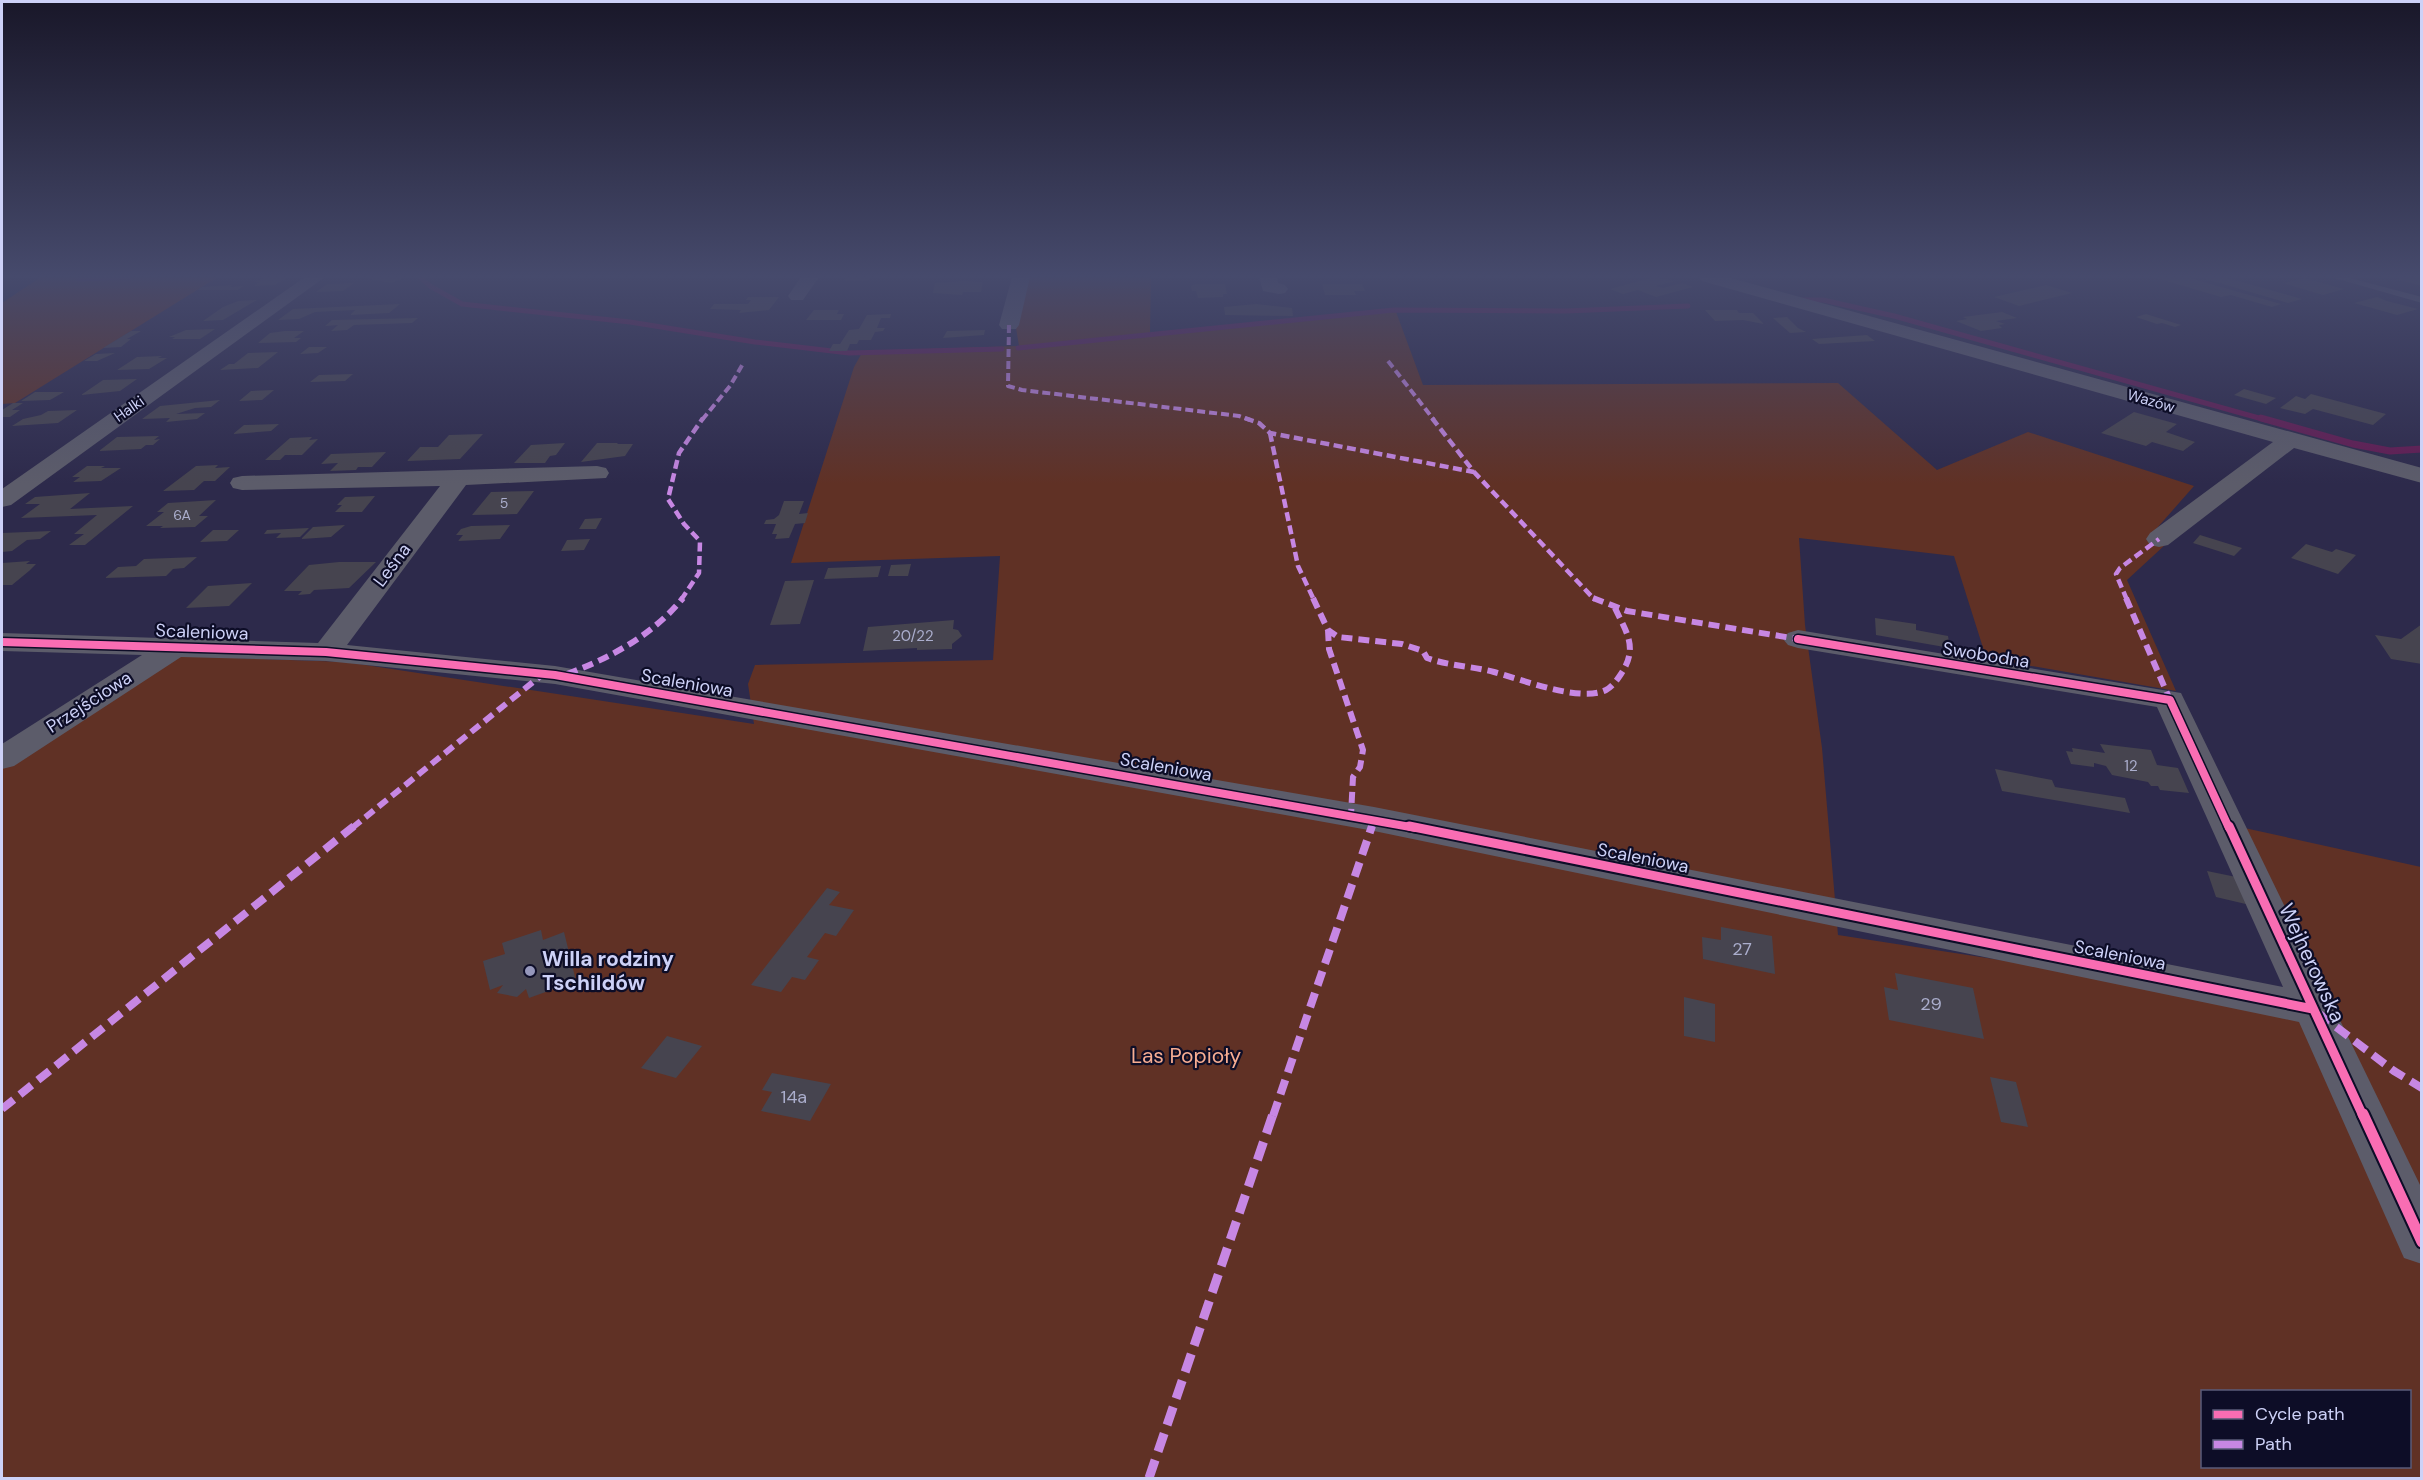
<svg xmlns="http://www.w3.org/2000/svg" width="2423" height="1480" font-family="'DM Sans',sans-serif">
<style>
.green{fill:#603125;fill-rule:evenodd}
.lines{fill:none;stroke-linecap:round;stroke-linejoin:round}
.stream-far1{stroke:#631c53;stroke-width:5}
.stream{stroke:#631c53;stroke-width:7}
.building{fill:#46444f}
.service{fill:#5c5c6a;fill-rule:evenodd}
.minor{fill:#5c5c6a;fill-rule:evenodd}
.quiet-far4{stroke:#c787e3;stroke-width:4;stroke-dasharray:8 4;stroke-linecap:butt}
.quiet-far3{stroke:#c787e3;stroke-width:4.5;stroke-dasharray:9 4.5;stroke-linecap:butt}
.quiet-far2{stroke:#c787e3;stroke-width:6;stroke-dasharray:11 6;stroke-linecap:butt}
.quiet-far1{stroke:#c787e3;stroke-width:8;stroke-dasharray:15 8;stroke-linecap:butt}
.quiet{stroke:#c787e3;stroke-width:9;stroke-dasharray:19 9;stroke-linecap:butt}
.cycleway-far2-casing{stroke:#0d0d27;stroke-width:11}
.cycleway-far1-casing{stroke:#0d0d27;stroke-width:13}
.cycleway-casing{stroke:#0d0d27;stroke-width:15}
.cycleway-far2{stroke:#f96db3;stroke-width:8}
.cycleway-far1{stroke:#f96db3;stroke-width:9}
.cycleway{stroke:#f96db3;stroke-width:11}
.poi-dot{fill:#9597bb;stroke:#0d0d27;stroke-width:2}
.labels{text-anchor:middle;dominant-baseline:central;stroke-width:4.5;stroke-linejoin:round;paint-order:stroke}
.far-number-label{font-size:14px;fill:#abaecd}
.far-street-label{font-size:15px;fill:#cdd1f7;stroke:#0d0d27}
.number-label{font-size:15px;fill:#abaecd}
.street-label{font-size:18px;fill:#cdd1f7;stroke:#0d0d27}
.near-number-label{font-size:18px;fill:#abaecd}
.near-poi-label{font-size:21px;font-weight:bold;fill:#cdd1f7;stroke:#0d0d27;text-anchor:start}
.near-street-label{font-size:21px;fill:#cdd1f7;stroke:#0d0d27}
.near-park-label{font-size:21px;fill:#f7ad92;stroke:#0d0d27}
</style>
<rect width="100%" height="100%" fill="#2d2a4b"/>
<path class="green" d="M41 277H218L15 403 2 404V303Z
M1029 277H1151L1150 333 1395 309 1423 385 1838 383 1937 470 2028 432 2194 486 2150 536 2166 544 2127 580 2176 691 1997 660 1985 654 1954 556 1799 538 1805 625 1822 748 1838 935 2335 1012 2240 827 2421 867V1478H2V753L73 727 176 656 346 662 754 724 748 684 755 665 993 660 1000 556 791 563 854 367 863 351 1019 346 1016 328ZM2202 1392H2410V1466H2202Z"/>
<g class="lines">
<path class="stream-far1" d="M420 277 430 286 462 304 630 322 755 342 849 353 1002 349
M78 279 128 277
M1797 300H1823L1894 316 2266 420
M1018 348 1394 310 1566 311 1688 306"/>
<path class="stream" d="M2261 418 2353 444 2390 451 2422 449"/>
</g>
<path class="building" d="M267 277H288L275 285 254 286 259 282H254Z
M361 277H395L404 278 391 283Z
M847 277H870L868 281H844Z
M1654 277 1675 281 1656 286 1663 288 1682 283 1693 287 1656 297 1638 290 1623 294 1610 289Z
M2153 277H2186L2281 304 2272 307 2231 295 2221 297Z
M2199 277H2224L2302 299 2288 303Z
M2404 277H2422V286L2396 279Z
M2306 278 2315 281 2344 289 2323 295 2283 283Z
M964 281 983 282 981 292H963L962 295 933 293 935 283Z
M354 283 343 291 316 292 327 284Z
M1195 284H1225L1227 294H1223V297L1198 298 1196 291H1192L1191 286Z
M1322 284H1362L1365 291H1354L1356 295H1325Z
M233 285 230 287 243 286 238 290H197L202 287Z
M2046 285 2072 293 2019 306 1994 297Z
M748 297H779L769 310 739 313 741 310 710 309 714 304H748L751 300H746Z
M2377 297 2387 301 2418 309 2397 315 2354 303Z
M257 300 223 320 203 321 223 307 238 301Z
M400 304 389 313 350 315 355 310 315 312 299 319 278 320 293 309Z
M1256 304 1292 308 1293 316 1225 315 1224 307Z
M814 310H839L837 314H844L841 320H806Z
M1705 310H1737L1739 313H1753L1764 324 1743 320 1715 321Z
M2002 312 2017 318 1996 321 2005 324 1999 325 2002 328 1981 331 1956 321 1967 319 1963 317Z
M891 314 890 318H881L877 328H885L883 331 875 332 871 340H859L857 344H850L847 351H829L833 344H840L849 330 859 329 867 315Z
M2146 314 2181 325 2175 327 2162 323 2157 324 2136 317Z
M1787 317 1798 328 1806 332 1790 333 1773 318Z
M418 318 412 323 354 325 347 330 331 331 338 325 325 326 332 320Z
M215 329 200 339H172L175 337H169L186 330Z
M985 330 984 335 943 338 947 331Z
M131 331H141L127 339H131L121 347 103 348Z
M285 331H304L294 338H301L296 342 258 343 270 333Z
M1867 335 1875 341 1819 344 1812 339Z
M309 347H327L318 353 300 354Z
M278 352 258 368 220 370 229 364H234L248 353Z
M115 353 97 361H84L96 354Z
M162 356 158 358H167L149 369 117 370 137 357Z
M353 374 345 381 310 382 319 375Z
M137 379 120 391 81 395 103 380Z
M2244 389 2276 398 2266 404 2234 395Z
M274 390 262 400 239 401 251 391Z
M35 392H64L50 400 21 401Z
M2311 394 2386 414 2373 425 2313 409 2305 414 2280 408 2296 396 2305 399Z
M220 400 211 407 195 408 176 414 205 413 197 419 166 422 170 418 142 419 160 406Z
M13 403H23L12 410H20L10 417H2V410Z
M77 410 58 423 12 426 23 419 41 415 48 411Z
M2134 412 2177 424 2166 432 2195 442 2183 451 2152 442 2146 446 2101 433Z
M279 424 271 431 233 434 244 425Z
M483 434 460 459 407 461 420 447H438L449 435Z
M159 436 154 440 160 439 153 445H146L141 449 99 451 117 437Z
M312 437 309 440 318 439 302 455H285L280 460H265L290 438Z
M565 443 556 455 550 456 545 463H514L531 445Z
M597 443H618L617 444H633L625 456 581 462Z
M386 452 372 467H358L356 470 330 471 338 463 321 464 331 454Z
M218 465 215 468 230 467 215 481H204L194 490 163 491 196 466Z
M87 466H105L101 468H121L101 481 73 482 80 477H72Z
M534 491 517 514 472 515 491 492Z
M90 493 70 509 133 506 85 545H69L84 534H74L97 515 21 518 40 504H25L35 497Z
M375 496 362 512H335L342 505H337L345 497Z
M216 500 199 516H208L195 527 160 528 163 526H146L164 512H157L168 503Z
M784 501H804L799 514 808 513 805 523 795 524 789 538 775 539 777 534H772L776 524H764L766 520 774 519 779 515Z
M602 518 596 529H579L585 519Z
M345 525 331 537 301 539 313 527Z
M510 525 500 539 458 541 463 535H456L461 529 471 526Z
M309 528 300 537 276 538 281 533 264 534 267 530Z
M213 530H239L227 541 200 542Z
M51 531 40 539 27 540 12 551 2 552V533Z
M2200 535 2242 548 2234 556 2193 543Z
M590 539 584 550 561 551 567 540Z
M2306 544 2332 552 2336 549 2356 555 2338 574 2291 558Z
M197 557 184 568 173 569 166 576 105 578 118 567 136 566 144 559Z
M30 561 26 564H36L29 571 12 585H2V563Z
M339 562H376L349 588 314 590 310 594 298 595 302 591H284L309 565Z
M911 564 908 576H888L891 565Z
M881 566 878 577 824 579 828 568Z
M814 580 800 624 770 625 785 581Z
M252 583 229 606 186 608 208 586Z
M1875 618 1916 624V630L1948 636 1950 648 1876 635Z
M954 620 953 629 958 630 962 636 952 644V649L917 650V648L863 651 868 627Z
M2422 624V664L2391 659 2375 635 2401 639Z
M2100 744 2151 750 2157 765 2178 768 2189 793 2160 790 2158 786H2151L2148 782 2112 775 2106 766 2094 763V767L2071 764 2066 751 2073 752 2072 748 2105 753Z
M1995 769 2052 780 2055 787 2125 798 2130 813 2002 791Z
M2207 871 2241 878 2250 905 2216 897Z
M827 888 840 892 829 905 854 910 836 936 825 933 807 957 819 960 805 980 792 977 781 992 751 985Z
M1721 927 1772 936 1775 974 1703 959 1702 937 1721 940Z
M541 930 543 940 564 932 576 981 529 998 526 989 517 997 497 993 503 985 490 990 483 961 505 954 502 943Z
M1895 973 1973 988 1984 1039 1889 1020 1884 987 1898 990Z
M1684 997 1715 1004V1042L1684 1036Z
M667 1036 702 1046 676 1078 641 1068Z
M772 1073 831 1084 810 1121 761 1111 772 1092 762 1090Z
M1990 1077 2016 1082 2028 1127 2001 1122Z"/>
<g class="lines">
<path class="service" d="M2331 277H2346L2422 297V303Z"/>
<path class="minor" d="M305 277H325L11 505 2 507V489Z
M801 277H819L803 300H791L788 296Z
M1012 277H1030L1019 325 1016 329H1002L999 325Z
M1259 277H1277L1278 283 1285 285 1288 289 1285 293 1279 294 1263 291Z
M1699 277H1727L2422 468V483L2294 448 2168 545 2159 547 2150 545 2146 539 2150 533 2273 442 1702 281Z
M597 466 606 468 609 473 606 478 466 485 347 645 555 666 1374 807 2283 987 2157 707 1798 648 1788 645 1783 639 1788 633 1798 630 2181 693 2422 1189V1264L2404 1258 2299 1022 1374 831 555 684 326 661 181 657 14 766 2 769V744L142 655 2 651V633L318 643 440 486 242 490 233 488 230 483 233 478 242 476Z"/>
<path class="quiet-far4" d="M1009 325 1008 386 1022 390 1239 416 1250 420
M1388 361 1434 420
M702 420 730 386 744 362"/>
<path class="quiet-far3" d="M1245 418 1259 423 1270 433 1474 472
M1432 418 1474 472 1595 600
M1270 433 1298 566 1314 600
M681 600 699 573 700 541 684 524 668 499 679 453 703 418
M2127 600 2116 574 2120 568 2159 539"/>
<path class="quiet-far2" d="M1313 598 1328 630 1338 637 1402 644 1423 651 1427 658C1449 666 1471 666 1494 672 1521 679 1580 703 1606 690 1612 687 1617 680 1621 674 1639 647 1626 632 1614 606
M1593 598 1627 611 1798 639
M2126 598 2170 700
M1328 630 1329 649 1363 750 1360 767 1353 777 1351 815
M567 674C610 658 653 635 683 598
M352 828 543 674
M1371 828 1374 819"/>
<path class="quiet-far1" d="M2318 1013 2394 1071 2422 1088
M2 1109 354 826
M1273 1116 1372 826"/>
<path class="quiet" d="M1149 1478 1273 1114"/>
<g class="cycleway-far2-casing">
<path id="cycleway-far2" d="M1798 639 2170 700 2229 828
M2 642 326 652 555 675 1416 828"/>
</g>
<g class="cycleway-far1-casing">
<path id="cycleway-far1" d="M1409 826 2313 1009
M2229 826 2363 1116"/>
</g>
<g class="cycleway-casing">
<path id="cycleway" d="M2363 1114 2422 1242"/>
</g>
<use href="#cycleway-far2" class="cycleway-far2"/>
<use href="#cycleway-far1" class="cycleway-far1"/>
<use href="#cycleway" class="cycleway"/>
</g>
<linearGradient id="sky" x2="0" y2="1"><stop stop-color="#191729"/><stop offset="0.57" stop-color="#464a6c"/><stop offset="1" stop-color="#464a6c" stop-opacity="0"/></linearGradient>
<rect width="2423" height="484" fill="url(#sky)"/>
<circle class="poi-dot" cx="530" cy="971" r="6"/>
<g class="labels">
<g class="far-number-label">
<text x="504" y="503">5</text>
<text x="182" y="515">6A</text>
</g>
<g class="far-street-label">
<text transform="translate(2151 401) rotate(16)">Wazów</text>
<text transform="translate(129 409) rotate(-35)">Halki</text>
</g>
<g class="number-label">
<text x="913" y="636">20/22</text>
<text x="2131" y="766">12</text>
</g>
<g class="street-label">
<text transform="translate(392 565) rotate(-53)">Leśna</text>
<text transform="translate(202 632) rotate(2)">Scaleniowa</text>
<text transform="translate(1986 655) rotate(9)">Swobodna</text>
<text transform="translate(687 683) rotate(10)">Scaleniowa</text>
<text transform="translate(89 702) rotate(-33)">Przejściowa</text>
<text transform="translate(1166 767) rotate(10)">Scaleniowa</text>
<text transform="translate(1643 858) rotate(11)">Scaleniowa</text>
<text transform="translate(2120 955) rotate(11)">Scaleniowa</text>
</g>
<g class="near-number-label">
<text x="1742" y="949">27</text>
<text x="1931" y="1004">29</text>
<text x="794" y="1097">14a</text>
</g>
<g class="near-poi-label">
<text x="542" y="959">Willa rodziny<tspan x="542" dy="24">Tschildów</tspan></text>
</g>
<g class="near-street-label">
<text transform="translate(2312 963) rotate(65)">Wejherowska</text>
</g>
<g class="near-park-label">
<text x="1186" y="1056">Las Popioły</text>
</g>
</g>
<rect width="2423" height="1480" fill="none" stroke="#cdd1f7" stroke-width="6"/>
<rect x="2201" y="1390" width="210" height="78" fill="#0d0d27" stroke="#5a5b7a" stroke-width="1.5"/>
<rect x="2213" y="1410" width="30" height="9" fill="#f96db3" stroke="#5a5b7a" stroke-width="1.5"/>
<text x="2255" y="1420" font-size="18" fill="#cdd1f7">Cycle path</text>
<rect x="2213" y="1440" width="30" height="9" fill="#c787e3" stroke="#5a5b7a" stroke-width="1.5"/>
<text x="2255" y="1450" font-size="18" fill="#cdd1f7">Path</text>
</svg>
